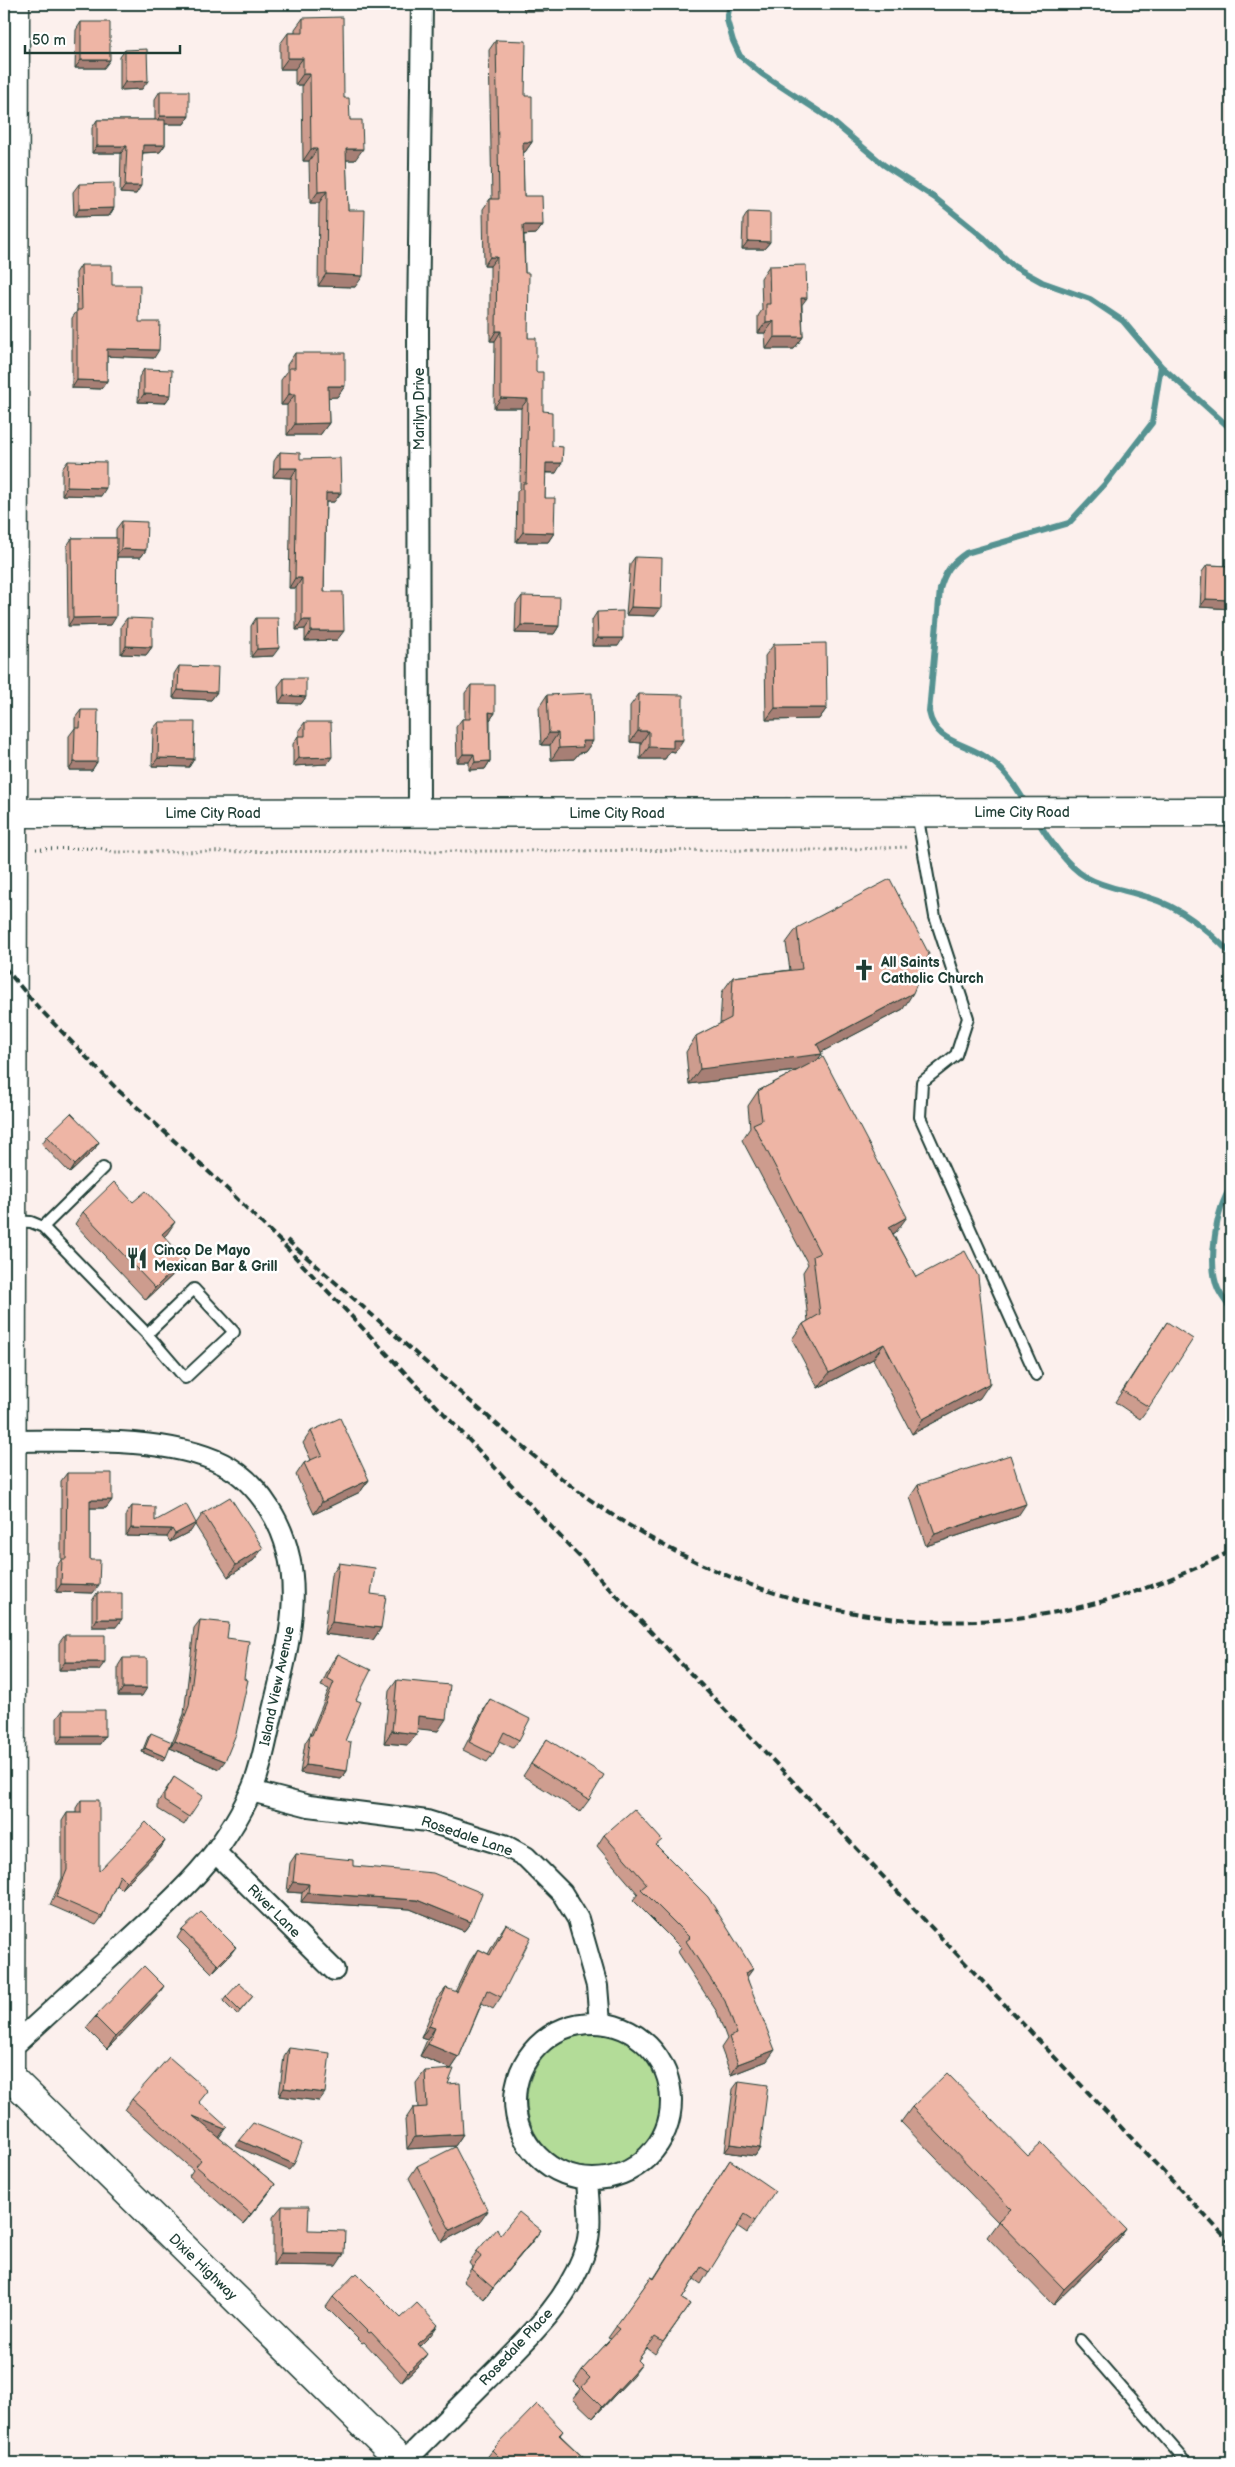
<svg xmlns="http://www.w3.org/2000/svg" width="1235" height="2467" font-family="'Balsamiq Sans',sans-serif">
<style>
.green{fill:#b3dc98;stroke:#698c66}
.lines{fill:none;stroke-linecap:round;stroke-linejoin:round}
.stream{stroke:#559291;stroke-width:6}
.lane-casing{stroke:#1f3d34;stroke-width:14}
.street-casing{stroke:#1f3d34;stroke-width:24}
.secondary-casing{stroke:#1f3d34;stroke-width:31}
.path{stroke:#1f3d34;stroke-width:3;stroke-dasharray:1 4;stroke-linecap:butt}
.lane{stroke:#fff;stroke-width:10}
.street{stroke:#fff;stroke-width:20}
.secondary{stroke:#fff;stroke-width:28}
.rail{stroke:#1f3d34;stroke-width:4;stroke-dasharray:8 4;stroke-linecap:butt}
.wall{fill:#cd9c8e;stroke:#1f3d34}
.shaded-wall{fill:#a77f74;stroke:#1f3d34}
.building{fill:#eeb5a5;stroke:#1f3d34}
.labels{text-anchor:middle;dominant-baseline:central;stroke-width:5;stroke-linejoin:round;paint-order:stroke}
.street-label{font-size:14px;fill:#1f3d34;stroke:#fff}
.poi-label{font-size:14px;font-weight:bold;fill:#1f3d34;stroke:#fff;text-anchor:start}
</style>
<rect width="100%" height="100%" fill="#fcf0ed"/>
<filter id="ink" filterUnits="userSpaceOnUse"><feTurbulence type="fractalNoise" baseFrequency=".02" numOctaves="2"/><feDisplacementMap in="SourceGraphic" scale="10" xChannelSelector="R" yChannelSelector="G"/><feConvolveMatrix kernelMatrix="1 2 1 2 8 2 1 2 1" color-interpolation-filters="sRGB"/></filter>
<g filter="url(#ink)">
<path class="green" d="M527 2101a67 67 0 1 1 134 0a67 67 0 1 1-134 0Z"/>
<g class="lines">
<path class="stream" d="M730 4 727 20 733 41 740 56 762 74 826 116 884 165 935 198 983 237 1013 266 1042 282 1090 299 1123 321 1161 366 1231 429
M1027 805C1016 787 1006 770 987 758 965 742 935 743 929 712L940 589C945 572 951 563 966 553L1069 523 1105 484 1152 423 1161 366
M1037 820C1047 837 1068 867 1086 877 1105 888 1127 890 1147 897 1181 907 1207 929 1231 954
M1231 1187C1216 1209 1207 1264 1218 1289 1221 1296 1227 1303 1231 1309"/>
<g class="lane-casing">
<path id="lane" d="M917 813 935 917 968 1018 956 1055 922 1082 920 1117 1036 1375
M12 1221 31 1222 43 1227 147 1334 185 1378 234 1332 194 1289 147 1334
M43 1227 103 1168
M1080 2340 1187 2463"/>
</g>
<g class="street-casing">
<path id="street" d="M419 814 418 327 422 4
M251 1791 309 1806 427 1821 504 1845 526 1857 562 1893 578 1919 597 1986 600 2023
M215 1852 334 1970
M515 2101a78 78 0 1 1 156 0a78 78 0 1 1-156 0Z
M10 2049C49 2013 88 1978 127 1942 157 1914 190 1885 215 1852 231 1830 247 1804 256 1779 264 1756 268 1730 274 1706 290 1640 309 1570 269 1508 257 1489 243 1474 223 1464 168 1436 73 1441 11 1441
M403 2463C431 2435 459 2407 486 2380 526 2340 572 2299 587 2244 592 2224 588 2200 587 2179"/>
</g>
<g class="secondary-casing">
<path id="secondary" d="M4 813 1231 812
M4 2071 403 2463
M10 2077 15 4"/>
</g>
<path class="path" d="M36 849 99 848 115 852 828 850 910 847"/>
<use href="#lane" class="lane"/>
<use href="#street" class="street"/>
<use href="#secondary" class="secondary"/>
<path class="rail" d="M4 967 37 1006 118 1090 221 1183 280 1241 1231 2243
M287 1240C349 1294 409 1348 470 1401 514 1439 557 1478 605 1510 801 1640 1020 1660 1231 1551"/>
</g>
<path class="wall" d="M523 4H554L549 11H524Z
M303 18 344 98 350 120 355 160H346L348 210 355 287 318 286 319 203H310L309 161H303L302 85H295V69H280V44L288 33H295V29Z
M81 22 104 68H75L76 30Z
M496 40 525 96 532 142 525 152H523L524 196 543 225 536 234 524 235 525 273 528 338 536 372 543 411 552 446 556 473H545V498L554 533 548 542H516L517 492 520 488 521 408H494L495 341H490V266H484L483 209 490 199H492L489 50Z
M125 50 142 89 120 90V57Z
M160 91 189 116 184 124H165V145L160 152 143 153 136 194 120 193 121 153H92V128L97 120H155V99Z
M79 184 114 208 109 216 74 217 73 192Z
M748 212 770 242 764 249H742L743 220Z
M81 265 112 285 139 322 154 358 107 356V381L101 389 72 388V318L77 311 76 273Z
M769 266 802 305 803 337 794 349H766L765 333H758V316L762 310 761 278Z
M295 353 345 386 337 397H328L329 423 320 435H287V405H281V380L287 372V365Z
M144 369 171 395 165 403 138 402 139 377Z
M280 452 300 459 334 502H326L324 592 337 640 305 641V629L296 630V588H289L291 478 273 477 274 461Z
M68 461 101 496 62 495V469Z
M122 521 146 550 141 557H117L111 625 68 626 67 546 72 538H116V529Z
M635 557 655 616 626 615 630 564Z
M1207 565 1231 566V609L1200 607 1202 572Z
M522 596 559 626 554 634 515 633 516 604Z
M597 612 618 646H592V620Z
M127 618 152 647 146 655 121 654V626Z
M256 618 273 656 251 657V626Z
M774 644 827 708 819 719 766 720 765 656Z
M179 666 217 692 211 700 173 698 174 674Z
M284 678 306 697 301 704 279 703 278 686Z
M471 685 495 713 490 720V761L485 769 469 770V762H457L456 727 462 719H465V693Z
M639 694 675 752 670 751 665 759H640L641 743 630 742V706Z
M547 695 593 741 585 752 579 753 574 759 551 760 550 745H541L539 707Z
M81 710 97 762 92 770H69V736L75 728V718Z
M159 722 194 759 189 767 152 766 153 729Z
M305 722 327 764 293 766V744L298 736H299V730Z
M797 928 903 1009 821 1052 822 1054 818 1060 896 1232 893 1234 980 1398 912 1434 873 1359 818 1388 792 1339 803 1324 808 1321 803 1272 808 1264 742 1140 750 1128 748 1106 758 1091 796 1071 689 1084 686 1052 696 1036 720 1024 722 992 733 977 790 970 786 943Z
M47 1136 99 1142 94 1150 70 1173 42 1144Z
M133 1202 167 1234 164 1236 177 1271 146 1300 75 1224 83 1212Z
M1167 1322 1149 1407 1140 1419 1115 1402Z
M311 1431 369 1480 360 1492 314 1514 296 1475 304 1463 311 1460 303 1443Z
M67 1473 112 1500 106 1508H90V1560L93 1593 56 1592V1567L61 1560V1481Z
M918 1485 1018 1516 926 1546 910 1497Z
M132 1506 155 1521 191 1531 170 1542 167 1537 126 1536V1514Z
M203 1513 254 1560 228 1577 195 1525Z
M339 1563 371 1594 381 1628 373 1640 324 1634 331 1575Z
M97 1593 116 1627H92V1601Z
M200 1620 227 1638 219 1769 170 1748 184 1714 194 1628Z
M65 1635 99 1670H59V1643Z
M338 1654 356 1700 345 1741 347 1771 341 1779 300 1773 305 1743 310 1735 329 1689 321 1686 332 1662Z
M123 1658 142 1696H118V1666Z
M397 1680 438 1731 417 1728V1734L408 1745 384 1743 389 1691Z
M490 1699 519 1740 513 1748 499 1741 493 1754 487 1762 463 1750 485 1707Z
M63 1710 100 1744H57V1718Z
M151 1733 163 1761 142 1752 148 1737Z
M547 1739 589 1800 580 1812 523 1776Z
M174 1777 189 1817 184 1825 158 1809V1802Z
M81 1800 99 1871 165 1841 160 1849 121 1889 116 1884 102 1917 96 1925 50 1905 62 1878V1821L67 1813H76V1808Z
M604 1835 657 1846 747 1977 767 2061 731 2075 721 2048 727 2039 717 2012 678 1952 681 1948 633 1900 638 1894 597 1846Z
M296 1854 353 1866 471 1922 464 1931 410 1909 301 1902 302 1893 287 1892 290 1863Z
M506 1924 501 1997 493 2009 482 2003 459 2057 451 2069 420 2056 427 2040 421 2038 437 1999 446 1988 455 1992 470 1961 478 1949 488 1954 498 1936Z
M182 1930 230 1955 212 1973 177 1938Z
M253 1996 237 2015 223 2001 226 1997Z
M156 1998 107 2049 86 2028 95 2017Z
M289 2048 319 2101 279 2096 284 2056Z
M425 2071 448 2084 463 2134 455 2146 407 2149 405 2120 413 2108H418L416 2083Z
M739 2081 760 2148 755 2156 725 2152 733 2089Z
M132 2099 200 2103 219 2138 275 2184 268 2194 243 2224 189 2176 193 2170 125 2110Z
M912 2107 1028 2156 1126 2229 1115 2244 1053 2305 987 2237 998 2222 901 2122Z
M730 2160 755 2221 747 2233 737 2226 701 2284 694 2279 682 2299 690 2304 655 2354 647 2348 638 2360 633 2376 593 2418 573 2399 581 2389 574 2382 582 2370 611 2339 608 2338 651 2277 654 2278Z
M417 2166 480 2222 442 2242 409 2178Z
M282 2206 308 2230 336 2266 273 2265V2217Z
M500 2235 532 2242 484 2299 463 2281 472 2267 469 2263 477 2251Z
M333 2297 401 2318 431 2335 420 2346V2364L401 2382 364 2342 362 2343 326 2307Z
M563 2431 560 2435 589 2463H485L483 2461 492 2450Z"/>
<path class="shaded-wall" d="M529 4H554L549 11H524Z
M288 58H303L295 69H280Z
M81 60H110L104 68H75Z
M303 74H310L302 85H295Z
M148 81 142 89 120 90 125 82Z
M160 116H189L184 124H155Z
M523 142H532L525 152H516Z
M143 145H165L160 152 138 153Z
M97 146H127L121 153H92Z
M311 149H317L309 161H303Z
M346 149H363L355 160H338Z
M125 186H141L136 194 120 193Z
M327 191 319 203H310L318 192Z
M114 208 109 216 74 217 79 209Z
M523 225H543L536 234 517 235Z
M748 241 770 242 764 249H742Z
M490 257H497L490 266H484Z
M326 274 363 276 355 287 318 286Z
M801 298H807L798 310Z
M774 321 765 333H758L766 322Z
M496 331H501L495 341H490Z
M774 337H803L794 349H766Z
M107 349 159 350 154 358 102 356Z
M77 380 107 381 101 389 72 388Z
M328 386H345L337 397 320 398Z
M144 394 171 395 165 403 138 402Z
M289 394H295L287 405H281Z
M501 398 528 399 521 408H494Z
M329 423 320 435H287L295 424Z
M546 463H562L556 473 539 472Z
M280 468H297L291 478 273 477Z
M67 487 106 488 101 496 62 495Z
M326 493H341L334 502H319Z
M523 532 554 533 548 542H516Z
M121 549 146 550 141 557H115Z
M295 578H302L296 588H289Z
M1206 599 1231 600V609L1200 607Z
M631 607 661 608 655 616 626 615Z
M116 617 111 625 68 626 73 618Z
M302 620H311L305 629 296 630Z
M521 625 559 626 554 634 515 633Z
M311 631H344L337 640 305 641Z
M598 638H623L618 646H592Z
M126 646 152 647 146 655 121 654Z
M279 648 273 656 251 657 257 649Z
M178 690 217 692 211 700 173 698Z
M284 695 306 697 301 704 279 703Z
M775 708H827L819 719 766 720Z
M489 712 495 713 490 720Z
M638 731H649L641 743 630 742Z
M549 733H558L550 745H541Z
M673 740H683L675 752 670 751 665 759H640L649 747Z
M582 741H593L585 752 579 753 574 759 551 760 559 748Z
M463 754H474L469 762H457Z
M332 757 327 764 293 766 299 758Z
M158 758 194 759 189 767 152 766Z
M490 761 485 769 469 770 475 762Z
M74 762H97L92 770H69Z
M913 993 903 1009 816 1055 822 1054 811 1069 689 1084 700 1069 817 1044Z
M99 1142 94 1150 70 1173 75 1165Z
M907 1217 896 1232 879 1242 889 1227Z
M175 1222 167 1234 154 1246 162 1234Z
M185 1259 177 1271 146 1300 155 1288Z
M884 1344 873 1359 818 1388 829 1373Z
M990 1383 980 1398 912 1434 923 1419Z
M369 1480 360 1492 314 1514 322 1502Z
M90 1500H112L106 1508H84Z
M1026 1504 1018 1516 926 1546 935 1534Z
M196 1523 191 1531 170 1542 175 1534Z
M131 1528 172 1529 167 1537 126 1536Z
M263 1548 254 1560 228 1577 236 1565Z
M61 1584 99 1585 93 1593 56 1592Z
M97 1619H122L116 1627H92Z
M332 1622 381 1628 373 1640 324 1634Z
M65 1662H105L99 1670H59Z
M123 1688H147L142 1696H118Z
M418 1716 446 1719 438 1731 410 1728Z
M392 1731 417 1734 408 1745 384 1743Z
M63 1736H105L100 1744H57Z
M175 1741 225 1761 219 1769 170 1748Z
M145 1748 166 1757 163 1761 142 1752Z
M306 1765 347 1771 341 1779 300 1773Z
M165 1841 160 1849 121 1889 126 1881Z
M293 1882 309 1884 302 1893 287 1892Z
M308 1893 417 1900 471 1922 464 1931 410 1909 301 1902Z
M236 1947 230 1955 212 1973 218 1965Z
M753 1969 745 1980V1973Z
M164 1986 156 1998 107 2049 115 2037Z
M429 2026 435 2028 427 2040 421 2038Z
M428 2044 459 2057 451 2069 420 2056Z
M775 2050 767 2061 731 2075 738 2064Z
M284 2088 325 2093 319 2101 279 2096Z
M193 2116 225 2129 218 2139Z
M463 2134 455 2146 407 2149 415 2137Z
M239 2140 294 2164 289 2170 235 2146Z
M731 2144 760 2148 755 2156 725 2152Z
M275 2184 268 2194 243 2224Z
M488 2211 480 2222 442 2242 450 2230Z
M1126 2229 1115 2244 1053 2305 1064 2289Z
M541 2230 532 2242 484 2299 493 2288Z
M281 2253 344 2254 336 2266 273 2265Z
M438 2325 431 2335 412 2354 418 2344Z
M427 2354 420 2364 401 2382 408 2372Z
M642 2364 633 2376 593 2418 602 2407Z"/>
<path class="building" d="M343 17 344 98H349L350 120H362L363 149H346L348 210H365L363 276 326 274 327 191 318 192 317 149H311L310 74H303V58H288V33H303V18Z
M81 22H110V60H81Z
M496 40 526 41 525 96H532V142H523L524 196H542L543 225H523L525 273H529L528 338H536V372H543V411L552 412V446L563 447 562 463H546L545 498H555L554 533 523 532V483H526L528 399 501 398V331H496L497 257H490V199H499Z
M147 49 148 81 125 82V50Z
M160 91H189V116H160Z
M97 120H165V145H143L141 186H125L127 146H97Z
M114 183V208L79 209V184Z
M748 212 770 213V242L748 241Z
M81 265H112V285H140L139 322H160L159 350 107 349V381L77 380V310H82Z
M806 265 807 298H801L803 337H774V321L766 322V304H770L769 266Z
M295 353H345V386H328L329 423 295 424V394H289V368H295Z
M144 369 172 370 171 395 144 394Z
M280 452 300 453V459L340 458 341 493H326L324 592H343L344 631H311V620H302V578H295L297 468H280Z
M68 461 106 462V488L67 487Z
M122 521 147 522 146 550 121 549Z
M72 538H117L116 617 73 618Z
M635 557 662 558 661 608 631 607Z
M1207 565 1231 566V600L1206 599Z
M522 596 560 597 559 626 521 625Z
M623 611V638H598L597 612Z
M127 618 152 619V647L126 646Z
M256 618H278L279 648 257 649Z
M826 643 827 708H775L774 644Z
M179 666 218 667 217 692 178 690Z
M284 678H306V697L284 695Z
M471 685H495V713L489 712 490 761 475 762 474 754H463L462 719H470Z
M592 693 593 741H582L583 747 559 748 558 733H549L547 695Z
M639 694 683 695V740H673V748L649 747V731H638Z
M81 710H98L97 762H74L75 728H80Z
M159 722H195L194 759 158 758Z
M305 722H331L332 757 299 758 298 736H305Z
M890 879 929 954 913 993 817 1044 822 1054 700 1069 696 1036 731 1018 733 977 802 969 797 928Z
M823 1057 907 1217 889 1227 916 1277 965 1251 978 1276 990 1383 923 1419 884 1344 829 1373 803 1324 820 1314 813 1256 820 1253 753 1124 762 1120 758 1091Z
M71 1113 99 1142 75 1165 47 1136Z
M114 1182 133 1202 146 1191 175 1222 162 1234 185 1259 155 1288 83 1212Z
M1167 1322 1193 1339 1149 1407 1123 1391Z
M340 1418 369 1480 322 1502 304 1463 322 1455 311 1431Z
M1010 1455 1026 1504 935 1534 918 1485Z
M67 1473H112V1500H90V1560H100L99 1585 61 1584 62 1559H66Z
M230 1497 263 1548 236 1565 203 1513Z
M186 1504 196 1523 175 1534 172 1529 131 1528 132 1506 155 1507V1521Z
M339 1563 375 1568 371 1594 386 1596 381 1628 332 1622Z
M97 1593H122V1619H97Z
M200 1620 229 1623 227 1638 249 1641 244 1679 248 1680 236 1734 225 1761 175 1741 189 1706Z
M65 1635H105V1662H65Z
M338 1654 371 1670 356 1700 361 1702 345 1741 351 1742 347 1771 306 1765 310 1735H312L334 1682 327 1678Z
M123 1658H147V1688H123Z
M397 1680 450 1685 446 1719 418 1716 417 1734 392 1731Z
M490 1699 530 1719 519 1740 504 1732 493 1754 469 1742Z
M63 1710H105V1736H63Z
M151 1733 172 1742 166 1757 145 1748Z
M547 1739 604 1775 589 1800 531 1764Z
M174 1777 203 1796 189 1817 164 1801V1794Z
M81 1800H99V1871L146 1822 165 1841 126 1881 120 1875 102 1917 56 1897 67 1870V1813H81Z
M634 1809 662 1840 656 1845 708 1897 753 1969 745 1973 775 2050 738 2064 729 2037 737 2034 725 2001 686 1941 690 1938 641 1889 647 1884 604 1835Z
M296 1854 353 1860V1866L433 1873 482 1893 471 1922 417 1900 308 1893 309 1884 293 1882Z
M201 1912 236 1947 218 1965 182 1930Z
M506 1924 531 1937 501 1997 487 1990 459 2057 428 2044 435 2028 429 2026 446 1988 457 1992 478 1949 490 1955Z
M144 1966 164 1986 115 2037 95 2017Z
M239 1983 253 1996 240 2011 226 1997Z
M289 2048 330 2053 325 2093 284 2088Z
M169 2057 208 2091 199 2102 227 2127 225 2129 193 2116 275 2184 251 2214 196 2166 201 2160 132 2099Z
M454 2069 448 2084 460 2083 463 2134 415 2137 413 2108 427 2107 425 2071Z
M947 2073 1028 2156 1042 2143 1126 2229 1064 2289 998 2221 1011 2209 912 2107Z
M739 2081 768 2085 760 2148 731 2144Z
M253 2123 302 2143 294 2164 239 2140Z
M455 2147 488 2211 450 2230 417 2166Z
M730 2160 775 2191 755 2221 745 2214 709 2272 701 2267 682 2299 690 2304 663 2342 655 2337 638 2360 642 2364 602 2407 582 2387 590 2378 582 2370 620 2329 616 2326 651 2277 654 2279Z
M282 2206H309L308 2230 345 2231 344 2254 281 2253Z
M519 2212 541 2230 493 2288 471 2269 481 2257 477 2251 497 2228 500 2235Z
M356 2273 401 2318 417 2303 438 2325 418 2344 427 2354 408 2372 371 2332 369 2333 333 2297Z
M537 2404 563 2431 559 2435 589 2463H505L492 2450Z"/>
</g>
<defs>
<g id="church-bare" transform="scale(1.725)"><path d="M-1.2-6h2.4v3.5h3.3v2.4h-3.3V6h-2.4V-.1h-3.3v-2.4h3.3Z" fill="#1f3d34" stroke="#fff" stroke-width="2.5" paint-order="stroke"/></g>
<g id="restaurant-bare" transform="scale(1.725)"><path d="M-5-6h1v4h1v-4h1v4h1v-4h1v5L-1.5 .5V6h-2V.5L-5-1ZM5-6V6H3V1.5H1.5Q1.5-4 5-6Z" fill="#1f3d34" stroke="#fff" stroke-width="2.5" paint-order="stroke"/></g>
</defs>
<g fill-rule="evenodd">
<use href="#church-bare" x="864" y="970"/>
<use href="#restaurant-bare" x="137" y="1258"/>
</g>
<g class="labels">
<g class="street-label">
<text transform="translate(419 409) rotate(-90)">Marilyn Drive</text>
<text x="1022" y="812">Lime City Road</text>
<text x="213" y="813">Lime City Road</text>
<text x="617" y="813">Lime City Road</text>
<text transform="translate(277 1686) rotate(-78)">Island View Avenue</text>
<text transform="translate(467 1836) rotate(19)">Rosedale Lane</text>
<text transform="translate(274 1911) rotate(45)">River Lane</text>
<text transform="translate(203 2267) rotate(44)">Dixie Highway</text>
<text transform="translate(516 2347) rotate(-47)">Rosedale Place</text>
</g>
<g class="poi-label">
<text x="881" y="962">All Saints<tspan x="881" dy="16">Catholic Church</tspan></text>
<text x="154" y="1250">Cinco De Mayo<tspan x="154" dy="16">Mexican Bar &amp; Grill</tspan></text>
</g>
</g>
<rect width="1235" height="2467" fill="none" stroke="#fff" stroke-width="20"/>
<rect x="10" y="10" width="1215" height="2447" fill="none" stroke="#1f3d34" stroke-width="2" filter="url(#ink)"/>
<path d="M25 45v8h155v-8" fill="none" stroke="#1f3d34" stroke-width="2.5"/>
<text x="32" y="45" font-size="15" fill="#1f3d34" stroke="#ffffff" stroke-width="4" paint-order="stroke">50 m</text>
</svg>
